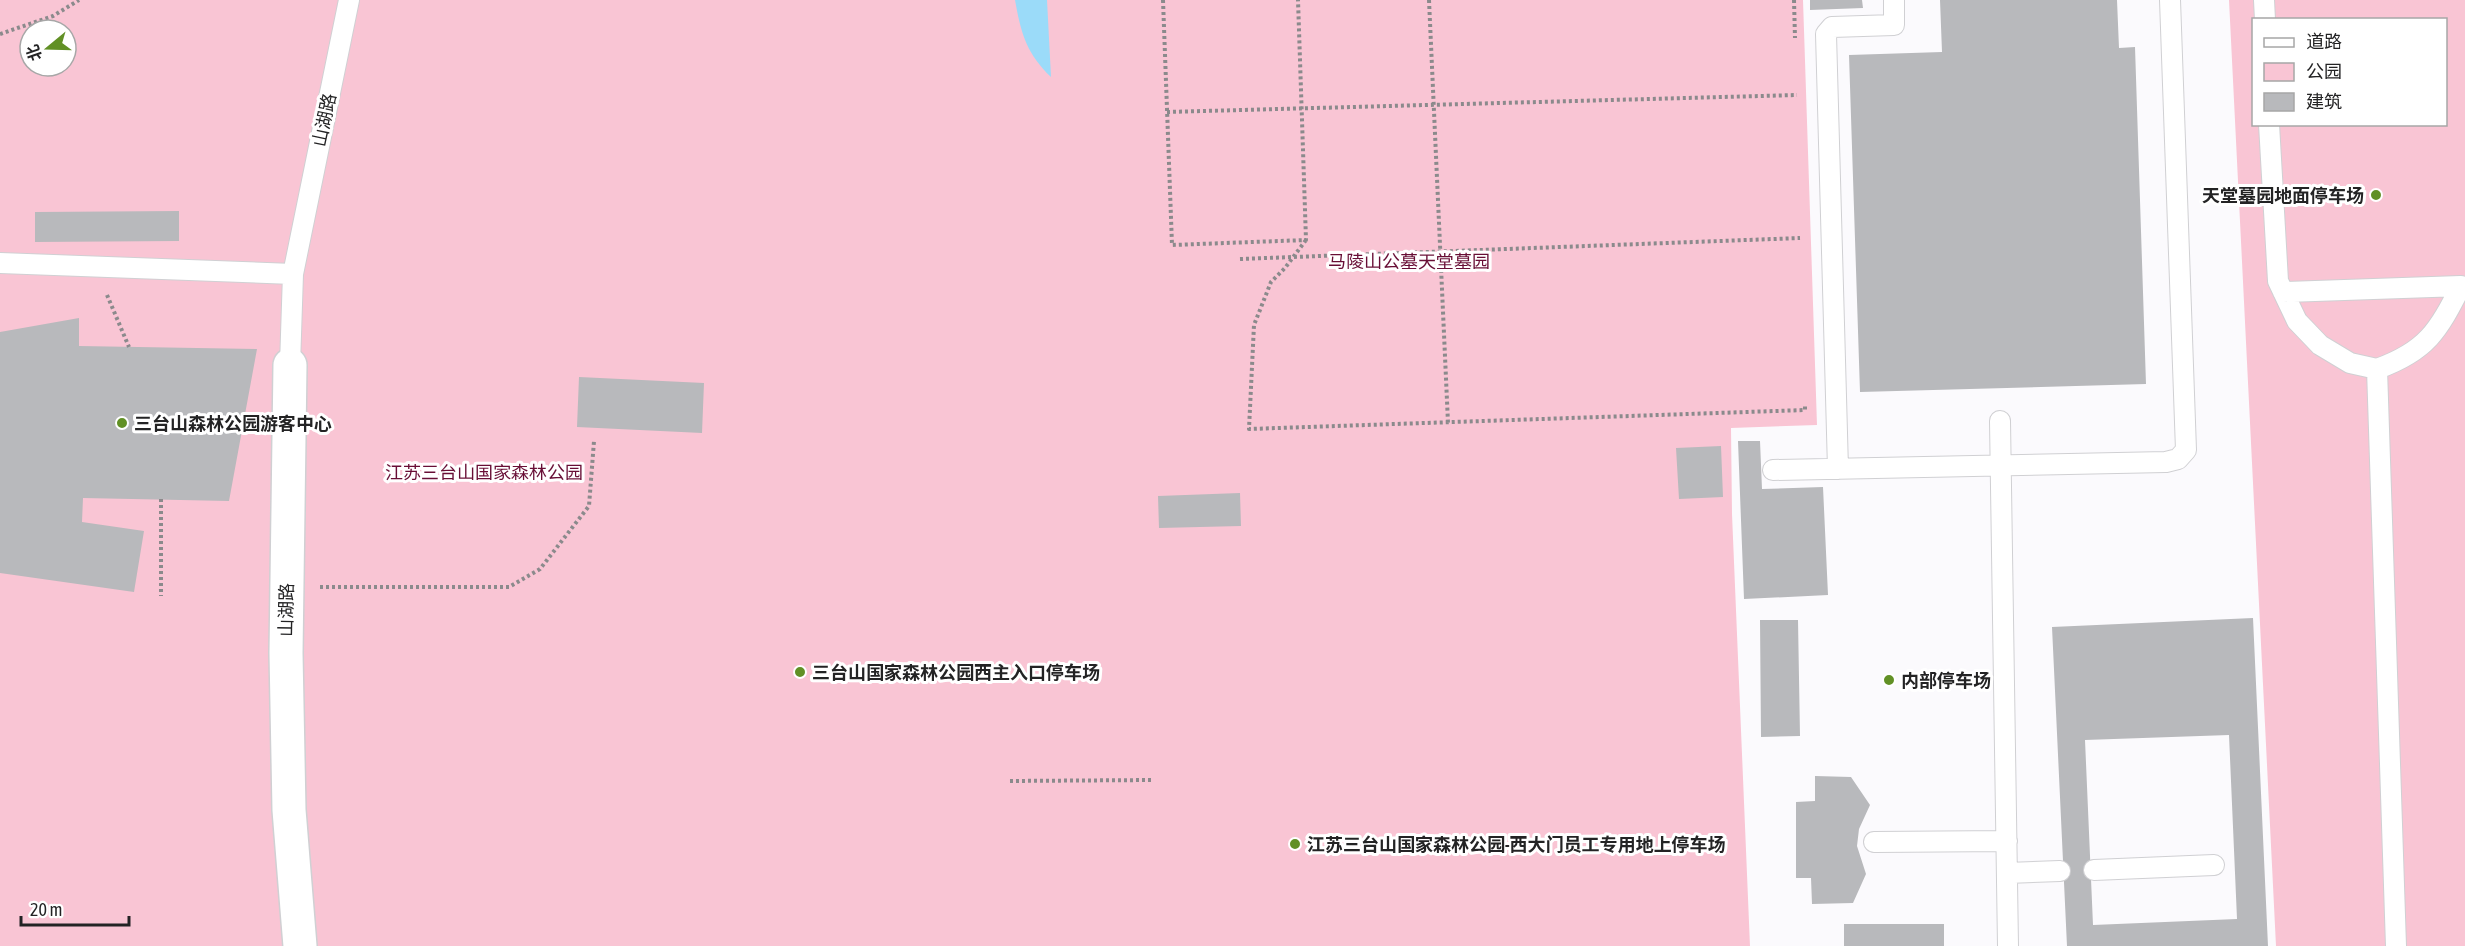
<svg xmlns="http://www.w3.org/2000/svg" width="2465" height="946" font-family="'Asap Condensed','Noto Sans SC',sans-serif">
<style>
.green{fill:#f9c5d4;fill-rule:evenodd}
.water{fill:#9bdbf9}
.building{fill:#b8b9bc;fill-rule:evenodd}
.lines{fill:none;stroke-linecap:round;stroke-linejoin:round}
.lane-casing{stroke:#d0d0d3;stroke-width:22}
.street-casing{stroke:#d0d0d3;stroke-width:36}
.path{stroke:#8b8a8c;stroke-width:4;stroke-dasharray:3 3;stroke-linecap:butt}
.lane{stroke:#fff;stroke-width:20}
.street{stroke:#fff;stroke-width:33}
.poi-dot{fill:#619025;stroke:#fff;stroke-width:2}
.labels{text-anchor:middle;dominant-baseline:central;stroke-width:6;stroke-linejoin:round;paint-order:stroke}
.street-label{font-size:18px;fill:#232324;stroke:#fff}
.poi-label{font-size:18px;font-weight:bold;fill:#232324;stroke:#fff;text-anchor:start}
.park-label{font-size:18px;fill:#680e36;stroke:#fff}
</style>
<rect width="100%" height="100%" fill="#fbfafd"/>
<path class="green" d="M0 0H1803L1817 425 1731 428 1732 514 1750 946H0ZM30 30H66V66H30Z
M2229 0H2465V946H2276ZM2254 20H2446V124H2254Z"/>
<path class="water" d="M1015 0H1047L1051 77C1026 53 1021 33 1015 0Z"/>
<path class="building" d="M1810 0H1862L1863 8 1810 10Z
M1940 0H2117L2119 48 2135 47 2146 384 1860 392 1849 55 1942 52Z
M179 211V241L35 242V212Z
M79 318V346L257 349 229 501 83 498 82 522 144 531 134 592 0 573V332Z
M579 377 704 383 702 433 577 427Z
M1738 441H1760L1762 489 1823 487 1828 595 1744 599Z
M1721 446 1723 497 1679 499 1676 448Z
M1240 493 1241 526 1159 528 1158 496Z
M2253 618 2268 946H2067L2052 627ZM2229 735 2237 919 2093 925 2085 740Z
M1760 620H1798L1800 736 1761 737Z
M1815 776 1851 777 1870 805 1859 829 1857 846 1866 874 1853 903 1812 904 1811 878H1796V802L1815 801Z
M1844 924H1944V946H1844Z"/>
<g class="lines">
<g class="lane-casing">
<path id="lane" d="M2264 0 2265 20
M2269 124 2278 281 2297 321 2320 345 2350 363 2377 369 2396 946
M0 263 293 274
M2283 292 2461 286C2438 331 2427 351 2377 369
M290 365 293 274 349 0
M2000 421 2008 946
M1838 469 1826 34 1832 27 1894 25V0
M1773 470 2166 462 2178 459 2186 450 2170 0
M1874 842 2007 841
M2094 870 2214 865
M2007 873 2060 871"/>
</g>
<g class="street-casing">
<path id="street" d="M290 365 286 653 289 810 300 946"/>
</g>
<path class="path" d="M1163 0 1172 245 1306 240 1298 0
M1429 0 1448 423
M1794 0 1795 38
M0 34 53 16 79 0
M1167 112 1797 95
M1306 240 1285 268 1271 282 1254 325 1249 429 1805 410V406
M1240 259 1800 238
M107 295 129 347
M161 499V596
M320 587H509L540 569 589 506 594 441
M1010 781 1151 780"/>
<use href="#lane" class="lane"/>
<use href="#street" class="street"/>
</g>
<g class="poi-dot">
<circle cx="2376" cy="195" r="6"/>
<circle cx="122" cy="423" r="6"/>
<circle cx="800" cy="672" r="6"/>
<circle cx="1889" cy="680" r="6"/>
<circle cx="1295" cy="844" r="6"/>
</g>
<g class="labels">
<g class="street-label">
<text transform="translate(324 120) rotate(-78)">山湖路</text>
<text transform="translate(286 610) rotate(-89)">山湖路</text>
</g>
<g class="poi-label">
<text x="2364" y="195" text-anchor="end">天堂墓园地面停车场</text>
<text x="134" y="423">三台山森林公园游客中心</text>
<text x="812" y="672">三台山国家森林公园西主入口停车场</text>
<text x="1901" y="680">内部停车场</text>
<text x="1307" y="844">江苏三台山国家森林公园-西大门员工专用地上停车场</text>
</g>
<g class="park-label">
<text x="1409" y="261">马陵山公墓天堂墓园</text>
<text x="484" y="472">江苏三台山国家森林公园</text>
</g>
</g>
<rect x="2252" y="18" width="195" height="108" fill="#ffffff" stroke="#a7a7a7" stroke-width="1.5"/>
<rect x="2264" y="38" width="30" height="9" fill="#ffffff" stroke="#a7a7a7" stroke-width="1.5"/>
<text x="2306" y="48" font-size="18" fill="#232324">道路</text>
<rect x="2264" y="63" width="30" height="18" fill="#f9c5d4" stroke="#a7a7a7" stroke-width="1.5"/>
<text x="2306" y="78" font-size="18" fill="#232324">公园</text>
<rect x="2264" y="93" width="30" height="18" fill="#b8b9bc" stroke="#a7a7a7" stroke-width="1.5"/>
<text x="2306" y="108" font-size="18" fill="#232324">建筑</text>
<g transform="translate(48 48) rotate(251)"><circle r="28" fill="#ffffff" stroke="#a7a7a7" stroke-width="1.5"/>
<path d="M0-4.5L10 22L0 15L-10 22Z" fill="#619025"/>
<text y="-9" font-size="16" font-weight="bold" text-anchor="middle" fill="#232324">北</text>
</g>
<path d="M21 916v9h108v-9" fill="none" stroke="#232324" stroke-width="3"/>
<text x="30" y="916" font-size="18" fill="#232324" stroke="#ffffff" stroke-width="4.5" paint-order="stroke">20 m</text>
</svg>
